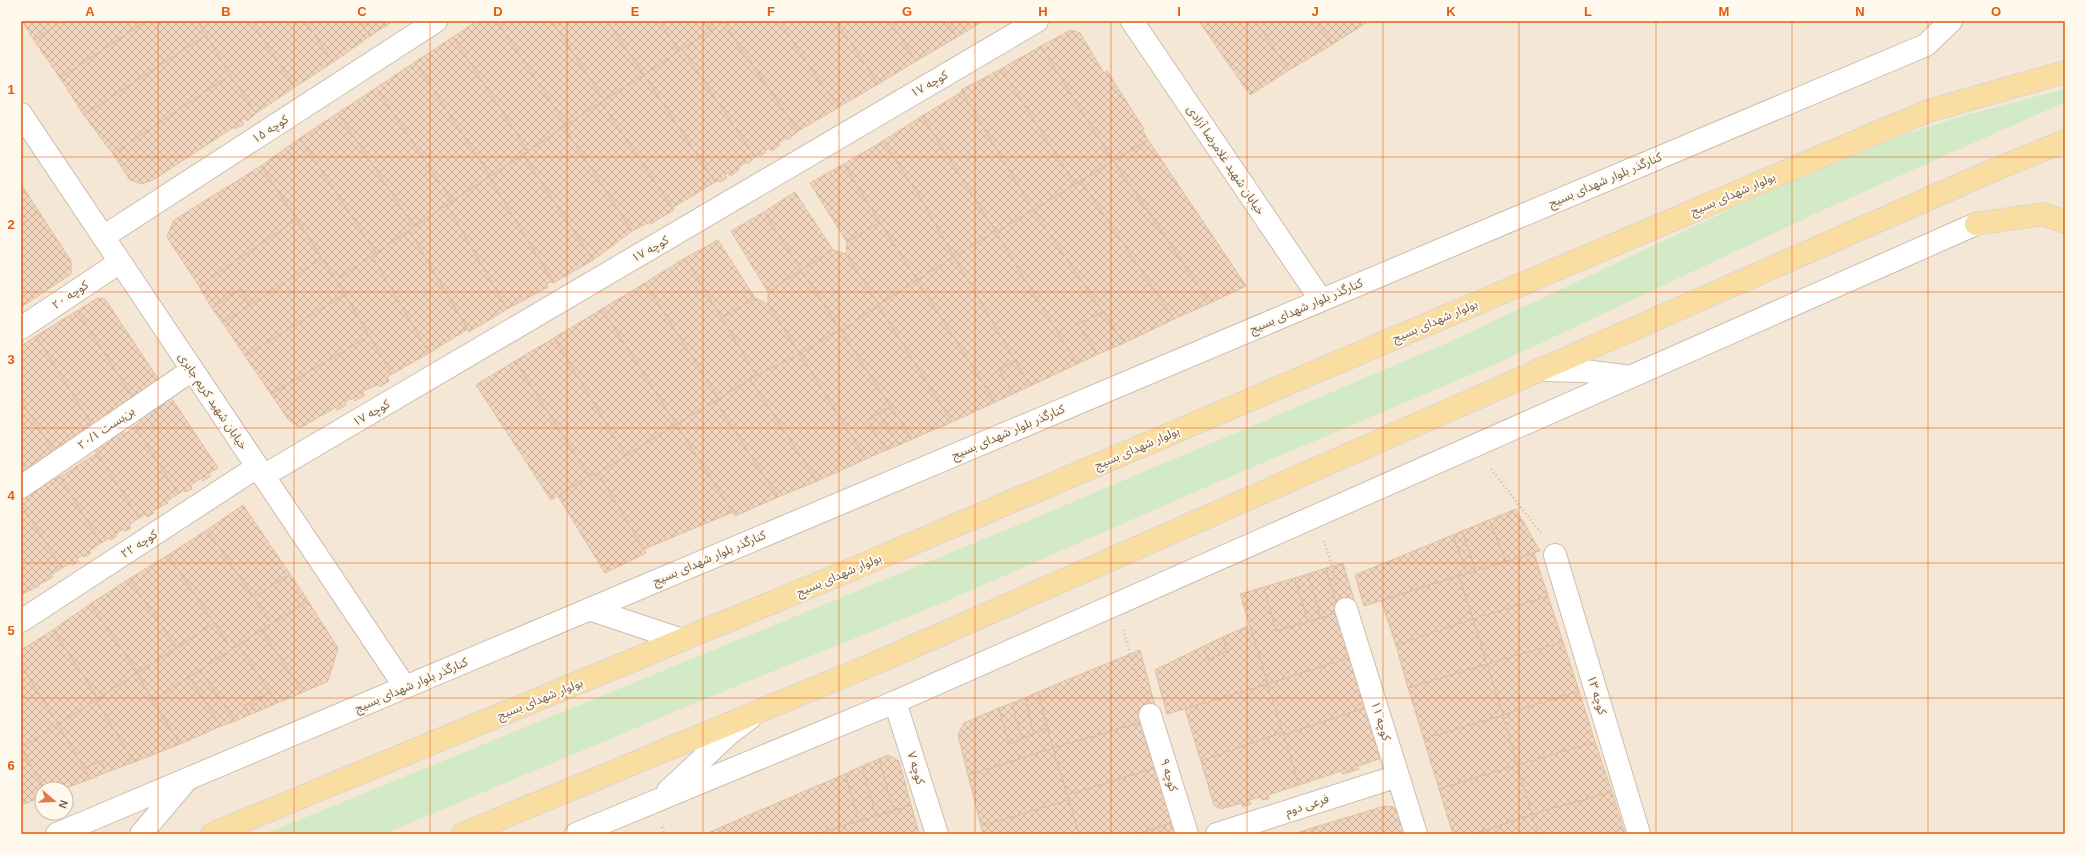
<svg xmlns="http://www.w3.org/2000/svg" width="2086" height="855" font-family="Arial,'Noto Sans Arabic',sans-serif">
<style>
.residential{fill:#f4e7d5;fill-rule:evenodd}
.green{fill:#d2eac5}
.building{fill:url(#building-cross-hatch);stroke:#e4bd9f}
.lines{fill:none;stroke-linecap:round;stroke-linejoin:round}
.minor-casing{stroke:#cebdad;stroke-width:24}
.major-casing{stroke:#dbd5d0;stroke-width:24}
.path{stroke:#d7b9a1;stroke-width:2.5;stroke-dasharray:1 3;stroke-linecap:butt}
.minor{stroke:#fff;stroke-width:22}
.major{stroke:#fadda0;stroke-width:22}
.grid{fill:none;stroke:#e8590c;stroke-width:1;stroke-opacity:0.55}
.labels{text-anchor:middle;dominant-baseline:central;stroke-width:4;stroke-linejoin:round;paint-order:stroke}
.street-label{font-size:12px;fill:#765d4b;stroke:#fff9ed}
.neatline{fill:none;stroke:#e8590c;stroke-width:1.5}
.grid-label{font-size:13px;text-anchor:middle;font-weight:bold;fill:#e8590c}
</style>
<defs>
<pattern id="building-cross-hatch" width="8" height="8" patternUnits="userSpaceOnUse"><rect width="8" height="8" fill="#f1d5bf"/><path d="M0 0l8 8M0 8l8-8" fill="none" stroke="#c8b09d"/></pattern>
</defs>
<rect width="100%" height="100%" fill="#fcf5e7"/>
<path class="residential" d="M21 21H2065V834H21ZM42 789H66V813H42Z"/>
<path class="green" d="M2065 89V102L1821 211 1507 359 1211 485 942 603 707 698 384 834H265L1035 518 1443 345 1763 194 1903 135 1966 115Z"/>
<path class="building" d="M22 21H62L34 40Z
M62 21H146L60 78 34 40Z
M146 21H197L206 35 84 115 60 78Z
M197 21H251L295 87 256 113 230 75Z
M251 21H305L333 62 295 87Z
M305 21H360L370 36 333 62Z
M360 21H393L370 36Z
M477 21H497L566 125 528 151 453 37Z
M497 21H552L604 100 566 125Z
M552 21H607L644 75 604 100Z
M607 21H659L679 51 644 75Z
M659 21H706L712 30 679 51Z
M706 21H726L712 30Z
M726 21H779L822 85 839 107 798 131 742 52 724 22Z
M779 21H836L878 84 839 107 822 85Z
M836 21H890L916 61 878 84Z
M890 21H946L957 37 916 61Z
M946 21H983L957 37Z
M1199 21H1255L1289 70 1250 95Z
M1255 21H1316L1333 44 1289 70Z
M1316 21H1369L1333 44Z
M724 22 798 131 788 140 787 137 778 143 780 145 772 151 770 148 765 151V153L760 156 759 154 755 157 682 49Z
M1071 30 1080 33 1104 73 1107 71 1144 129 1142 130 1148 140 1113 161 1041 46Z
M206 35 230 75 113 154 84 115Z
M453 37 528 151 490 176 415 62Z
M1041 46 1113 161 1075 184 1001 69Z
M682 49 755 157 748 164 746 162 738 168 739 170 730 176 728 173 725 175 727 178 720 182 719 180 715 182 644 75Z
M415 62 490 176 452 201 376 88Z
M1001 69 1075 184 1033 210 961 90Z
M230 75 256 113 253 116 247 121 245 118 241 120 244 124 235 129 234 127 153 180 141 184 130 180 113 154Z
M644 75 715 182 672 208 601 102Z
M376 88 452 201 414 227 338 113Z
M962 92 1033 210 996 232 922 116Z
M601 102 674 210 650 224 649 222 632 231 564 127Z
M338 113 414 227 376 253 300 138Z
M922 116 995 231 954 257 918 194 883 141Z
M564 127 632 231 593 260 523 155Z
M300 138 376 253 336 280 261 166Z
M1148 140 1222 250 1246 286 1210 303 1113 161Z
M883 141 918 194 954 257 917 280 868 204 844 164Z
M523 155 593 260 553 283 489 177Z
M1113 161 1153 217 1210 303 1174 319 1081 181Z
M844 164 880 222 847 242 810 183Z
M261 166 297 219 199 286 167 237 174 220Z
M489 177 553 281 546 284 548 287 507 309 447 205Z
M1081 181 1174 319 1124 343 1033 210Z
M21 184 39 212 21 224Z
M795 192 833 250 801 270 764 212Z
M447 205 507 309 469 332 409 230Z
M1033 210 1103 312 1077 324 1098 354 1077 364 996 232Z
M39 212 71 261V274L21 307V224Z
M764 212 801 270 768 292 731 231Z
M297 219 322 258 250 305 240 289 212 308 199 286Z
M880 222 917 280 879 305 846 254 847 242Z
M409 230 468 329 429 353 372 256Z
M995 231 1077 364 1030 386 954 257Z
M718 240 755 298 722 318 685 258Z
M833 250 846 254 879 305 841 331 801 270Z
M372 256 429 353 392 374 336 280Z
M954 257 1015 360 999 370 1013 394 995 402 917 280Z
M322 258 345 294 245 356 223 323Z
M685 258 756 375 719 399 645 283Z
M801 270 840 329 800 354 768 304V292Z
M917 280 995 402 952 422 878 305Z
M645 283 719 399 676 424 602 309Z
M240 289 250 305 223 323 212 308Z
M345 294 369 336 271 394 245 356Z
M98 298 105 299 158 379 151 388 134 399 77 311Z
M755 298 768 304 800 354 756 375 722 318Z
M878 305 952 422 912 439 841 331Z
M602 309 676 424 626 456 554 338Z
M77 311 134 399 92 425 36 336Z
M1103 312 1124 343 1098 354 1077 324Z
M840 329 890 406 867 421 886 450 866 459 800 354Z
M36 336 92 425 72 437 74 439 68 443 62 444 63 447 58 450 56 448 53 450 21 401V346Z
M369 336 392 374 387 377 389 381 380 387 379 384 362 392 365 395 355 401 353 398 345 402 346 405 337 410 336 407 300 428 288 419 271 394Z
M554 338 626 456 598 473 589 476 515 361Z
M800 354 866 459 817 481 750 379Z
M1015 360 1030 386 1013 394 999 370Z
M515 361 589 476 551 500 476 385Z
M750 379 817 481 778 497 715 401Z
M170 396 218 468 209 473 211 476 203 481 201 478 191 485 192 489 185 492 184 490 178 494 135 426 140 422 138 418Z
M21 401 53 450 48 453 49 455 23 470 21 473Z
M715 401 778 497 735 516 676 424Z
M890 406 912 439 899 445 878 413Z
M878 413 899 445 886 450 867 421Z
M676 424 733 512 644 549 598 473Z
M135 426 178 494 167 501 168 503 152 511 154 513 147 517 145 514 139 518 93 447 112 434 126 433Z
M97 453 139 518 129 525 131 528 125 531 123 529 116 534 117 536 110 540 109 538 101 543 60 477Z
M55 470 101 543 89 551 91 553 84 557 83 555 77 559 79 561 72 565 70 563 62 568 21 504V493Z
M598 473 646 553 605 573 558 496 589 476Z
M21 504 62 568 51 575 53 577 38 585 39 586 22 594Z
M243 505 290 574 254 597 207 530Z
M1516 509 1540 551 1506 561 1489 520Z
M1489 520 1506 561 1476 571 1462 531Z
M207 530 272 624 232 649 168 555Z
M1462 531 1476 571 1467 573 1453 535Z
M1453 535 1467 573 1364 606 1355 575Z
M1534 553 1548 596 1473 619 1459 576Z
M168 555 214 623 177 648 129 579Z
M1343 563 1356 607 1339 612 1326 568Z
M1326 568 1339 612 1321 618 1308 574Z
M290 574 308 601 272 624 254 597Z
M1308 574 1321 618 1308 622 1295 578Z
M1459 576 1473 619 1396 645 1381 600Z
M1295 578 1308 622 1276 631 1264 587Z
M129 579 177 648 138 673 90 604Z
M1264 587 1276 631 1339 612 1352 657 1268 684 1240 594Z
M1548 596 1563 642 1487 664 1473 619Z
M308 601 338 648 328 681 303 692 261 630Z
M90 604 138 673 98 698 53 630Z
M1473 619 1487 664 1408 688 1396 645Z
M214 623 232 649 152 701 137 673Z
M1250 625 1268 684 1167 714 1155 670 1204 646 1208 660 1227 651 1223 637Z
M53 630 98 698 58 724 21 665V650Z
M261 630 303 692 277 703 238 645Z
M1223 637 1227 651 1208 660 1204 646Z
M1563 642 1579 691 1503 715 1487 664Z
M238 645 270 692 245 704 249 715 235 721 200 670Z
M1140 650 1158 717 1053 748 1038 692Z
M1352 657 1367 707 1284 735 1267 684Z
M1487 664 1503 715 1424 739 1408 688Z
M21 665 58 724 21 748Z
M200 670 235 721 221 726 189 677Z
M137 673 180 744 134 762 96 700Z
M189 677 221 726 180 744 152 701Z
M1267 684 1283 732 1201 761 1185 709Z
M1579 691 1595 742 1517 765 1503 715Z
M270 692 277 703 266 708 260 697Z
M1038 692 1047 728 1034 734 1025 698Z
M260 697 266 708 256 712 251 702Z
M1025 698 1034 734 1022 739 1012 703Z
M96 700 134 762 107 772 101 761 84 768 58 724Z
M251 702 256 712 249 715 245 704Z
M1012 703 1022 739 1009 744 999 708Z
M1367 707 1382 754 1379 759 1358 766 1359 769 1343 774 1341 771 1299 785 1284 735Z
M999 708 1009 744 1047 728 1053 748 968 775 958 735 964 723Z
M1503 715 1517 765 1439 789 1424 739Z
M1143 722 1158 767 1067 795 1053 748Z
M58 724 90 779 63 789H45L21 748Z
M1283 732 1299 785 1268 795 1269 799 1262 800 1261 797 1249 800 1251 804 1243 807 1241 803 1221 809 1214 805 1201 761Z
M1595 742 1612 792 1532 814 1517 765Z
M1053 748 1069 800 981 826 968 775Z
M21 750 45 789H42V797L21 805Z
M888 755 899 761 911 805 894 811 879 759Z
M879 759 894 811 876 816 862 766Z
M101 761 107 772 90 779 84 768Z
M1517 765 1532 814 1474 834H1453L1439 789Z
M862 766 876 816 859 821 845 774Z
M1158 767 1175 822 1137 834H1079L1067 795Z
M845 774 859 821 816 834H705Z
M1612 792 1625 834H1538L1532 814Z
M1069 800 1079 834H983L981 826Z
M911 805 919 834H816L846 825Z
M1385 806 1393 807 1397 811 1405 834H1314L1312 828Z
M1532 814 1538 834H1474L1491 829Z
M1171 823 1175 834H1137Z
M1312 828 1314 834H1293Z"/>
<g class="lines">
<g class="minor-casing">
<path id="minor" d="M1132 21 1321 300
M21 114 405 687
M103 237 436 21
M21 328 120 262
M1540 370 1585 371 1631 377
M263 476 1037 21
M21 487 192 370
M1555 555 1639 834
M589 609 682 640
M1346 609 1416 834
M21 621 257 467
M895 702 937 834
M1150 715 1187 834
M668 791 730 733 750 718
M57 834 1926 45 1951 21
M141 834 185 782
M576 834 895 702 1976 224
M1217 834 1398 776"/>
</g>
<g class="major-casing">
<path id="major" d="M1976 224 2043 214 2065 222
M212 834 841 574 1928 111 2065 72
M463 834 878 662 1996 169 2065 141"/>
</g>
<path class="path" d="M1491 469 1541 533
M1324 541 1338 584
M1123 630 1142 690
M662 827 665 834"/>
<use href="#minor" class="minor"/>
<use href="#major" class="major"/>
</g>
<path class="grid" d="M158 21V834M294 21V834M430 21V834M567 21V834M703 21V834M839 21V834M975 21V834M1111 21V834M1247 21V834M1383 21V834M1519 21V834M1656 21V834M1792 21V834M1928 21V834M21 157H2065M21 292H2065M21 428H2065M21 563H2065M21 698H2065"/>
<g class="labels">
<g class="street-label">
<text transform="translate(929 84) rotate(-30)">کوچه ۱۷</text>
<text transform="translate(270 129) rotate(-33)">کوچه ۱۵</text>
<text transform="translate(1226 160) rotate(56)">خیابان شهید غلامرضا آزادی</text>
<text transform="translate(1605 180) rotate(-23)">کنارگذر بلوار شهدای بسیج</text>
<text transform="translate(1733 194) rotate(-23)">بولوار شهدای بسیج</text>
<text transform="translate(650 249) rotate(-30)">کوچه ۱۷</text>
<text transform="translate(70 295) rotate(-34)">کوچه ۲۰</text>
<text transform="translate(1306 306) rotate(-23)">کنارگذر بلوار شهدای بسیج</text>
<text transform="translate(1435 321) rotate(-23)">بولوار شهدای بسیج</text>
<text transform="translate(213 401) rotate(56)">خیابان شهید کریم جابری</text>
<text transform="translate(371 413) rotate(-30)">کوچه ۱۷</text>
<text transform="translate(106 428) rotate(-34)">بن‌بست ۲۰/۱</text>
<text transform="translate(1008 432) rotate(-23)">کنارگذر بلوار شهدای بسیج</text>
<text transform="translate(1137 448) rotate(-23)">بولوار شهدای بسیج</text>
<text transform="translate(139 544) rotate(-33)">کوچه ۲۲</text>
<text transform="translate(709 558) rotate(-23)">کنارگذر بلوار شهدای بسیج</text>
<text transform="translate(839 575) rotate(-23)">بولوار شهدای بسیج</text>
<text transform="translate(411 685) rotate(-23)">کنارگذر بلوار شهدای بسیج</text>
<text transform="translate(1597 695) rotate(73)">کوچه ۱۳</text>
<text transform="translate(540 699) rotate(-22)">بولوار شهدای بسیج</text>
<text transform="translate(1381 721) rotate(73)">کوچه ۱۱</text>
<text transform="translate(916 768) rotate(73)">کوچه ۷</text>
<text transform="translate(1169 775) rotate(73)">کوچه ۹</text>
<text transform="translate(1307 805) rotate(-18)">فرعی دوم</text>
</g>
</g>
<rect width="2086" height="855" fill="none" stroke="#fff9ed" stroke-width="44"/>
<g transform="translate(54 801) rotate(109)"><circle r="19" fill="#fff9ed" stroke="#c8bbac"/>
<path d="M0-3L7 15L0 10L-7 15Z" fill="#e4774e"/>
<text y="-6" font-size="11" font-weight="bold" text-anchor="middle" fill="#765d4b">N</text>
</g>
<rect x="22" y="22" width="2042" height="811" class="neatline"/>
<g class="grid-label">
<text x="90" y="16">A</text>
<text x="226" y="16">B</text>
<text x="362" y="16">C</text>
<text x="498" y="16">D</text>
<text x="635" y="16">E</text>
<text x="771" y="16">F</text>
<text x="907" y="16">G</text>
<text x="1043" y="16">H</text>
<text x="1179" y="16">I</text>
<text x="1315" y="16">J</text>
<text x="1451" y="16">K</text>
<text x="1588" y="16">L</text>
<text x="1724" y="16">M</text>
<text x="1860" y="16">N</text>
<text x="1996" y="16">O</text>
<text x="11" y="94">1</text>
<text x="11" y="229">2</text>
<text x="11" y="364">3</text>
<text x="11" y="500">4</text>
<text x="11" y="635">5</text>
<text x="11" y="770">6</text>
</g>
</svg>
